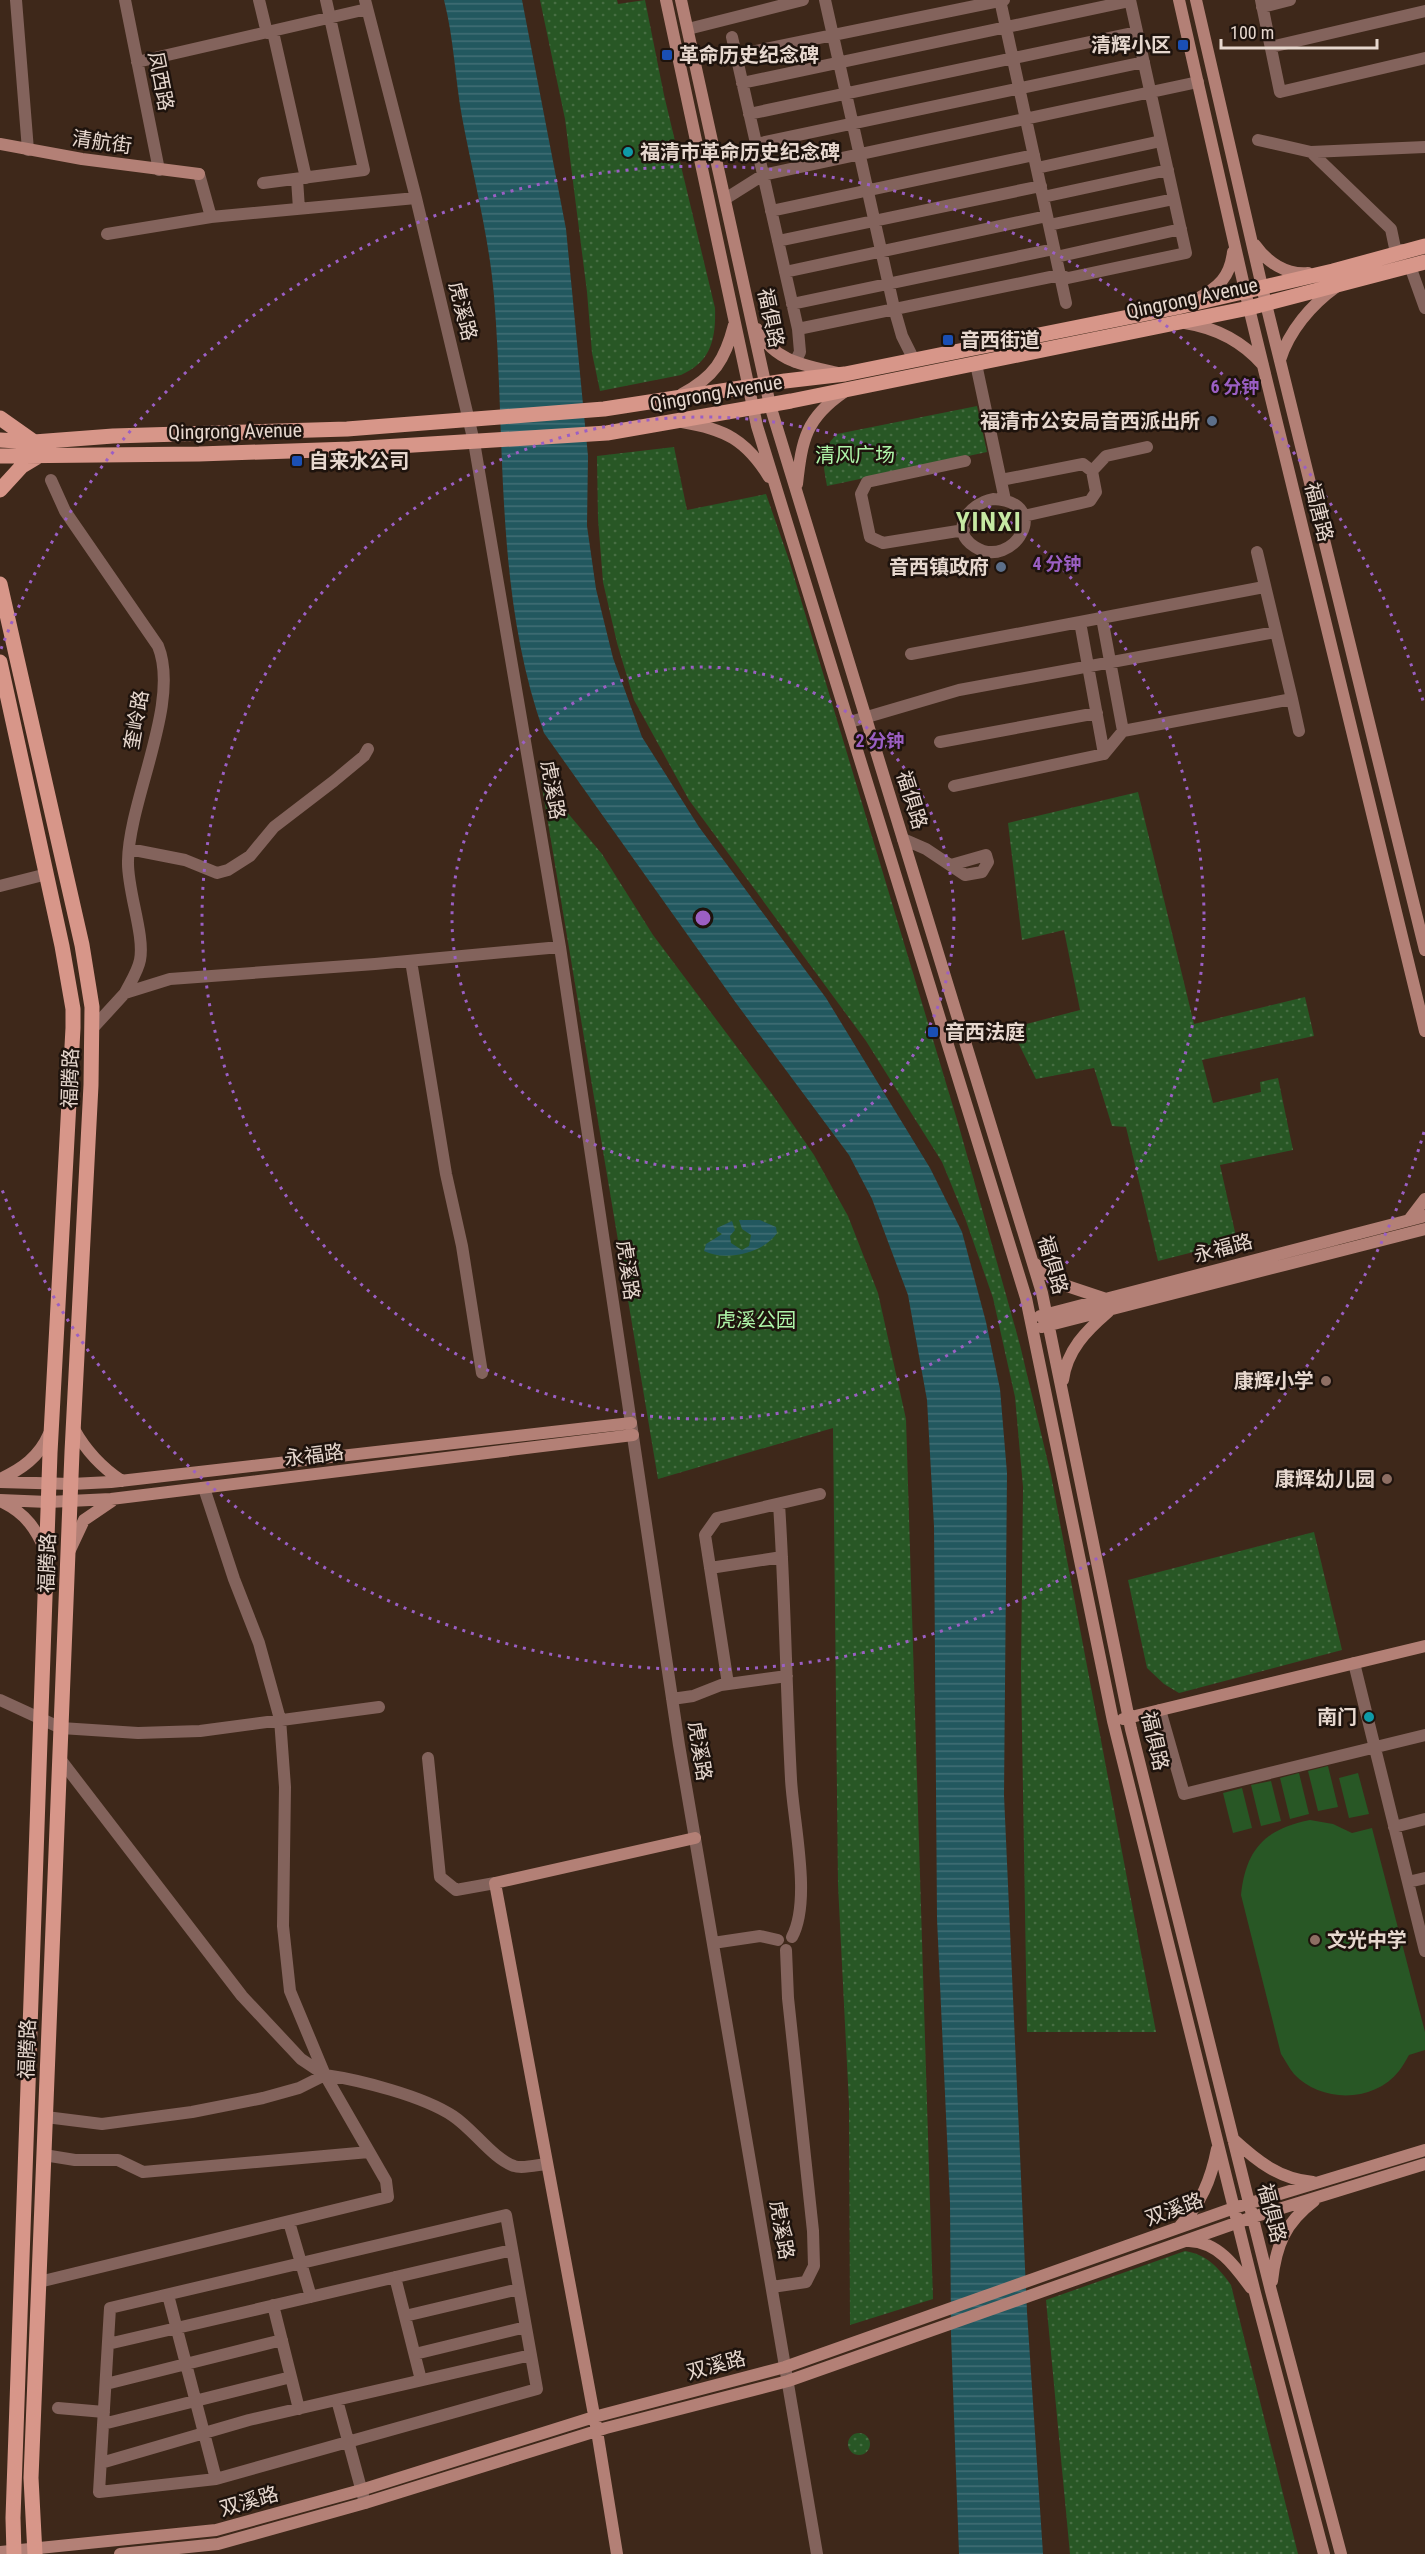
<svg xmlns="http://www.w3.org/2000/svg" width="1425" height="2554" font-family="'Roboto Condensed','Noto Sans SC',sans-serif">
<style>
.grass{fill:url(#grass-dots)}
.pitch{fill:#285725}
.water{fill:url(#water-rules)}
.lines{fill:none;stroke-linecap:round;stroke-linejoin:round}
.street{stroke:#83635c;stroke-width:12}
.secondary{stroke:#b38076;stroke-width:12}
.primary{stroke:#d79689;stroke-width:15}
.ring{fill:none;stroke:#9b5fc4;stroke-width:3;stroke-dasharray:3 6}
.transit-dot{fill:#1a4fb4;stroke:#1e130d;stroke-width:2}
.culture-dot{fill:#0f9aa8;stroke:#1e130d;stroke-width:2}
.service-dot{fill:#5c6f8a;stroke:#1e130d;stroke-width:2}
.education-dot{fill:#8d6e63;stroke:#1e130d;stroke-width:2}
.labels{text-anchor:middle;dominant-baseline:central;stroke-width:5;stroke-linejoin:round;paint-order:stroke}
.poi-label{font-size:20px;font-weight:bold;fill:#e6d7ce;stroke:#1e130d;text-anchor:end}
.street-label{font-size:20px;fill:#e6d7ce;stroke:#1e130d}
.park-label{font-size:20px;fill:#aef5a8;stroke:#1e130d}
.district-label{font-size:26px;font-weight:bold;letter-spacing:1.5px;fill:#c6e9a3;stroke:#1e130d}
.centre{fill:#9b5fc4;stroke:#1e130d;stroke-width:3}
.ring-label{font-size:18px;text-anchor:middle;font-weight:bold;fill:#9b5fc4;stroke:#1e130d;stroke-width:5;stroke-linejoin:round;paint-order:stroke}
</style>
<defs>
<pattern id="grass-dots" width="8" height="8" patternUnits="userSpaceOnUse" patternTransform="scale(1.5)"><rect width="8" height="8" fill="#285725"/><path d="M2 2h.1M6 6h.1" fill="none" stroke="#476e43" stroke-width="1.8" stroke-linecap="round"/></pattern>
<pattern id="water-rules" width="6" height="5" patternUnits="userSpaceOnUse" patternTransform="scale(1.5)"><rect width="6" height="5" fill="#22585f"/><path d="M0 2.5h6" fill="none" stroke="#426f75"/></pattern>
</defs>
<rect width="100%" height="100%" fill="#3e281a"/>
<path class="grass" d="M540 0H617L618 4 645 0 664 95 715 308C716 339 711 362 681 375L600 391 592 353 587 292 565 119Z
M977 406 987 452 827 486C823 462 819 452 837 434Z
M674 447 687 510 766 494 789 560 958 1123 1020 1345 1051 1475 1156 2032H1027L1021 1671 1023 1487 1015 1397 993 1298 965 1218 942 1162 866 1041 689 800 634 700 617 643 603 582 598 519 597 456Z
M541 781 602 854 653 935 772 1094 814 1155 848 1216 878 1293 906 1419 933 2299 850 2325 849 2104 838 1885 833 1428 658 1479Z
M1138 792 1194 1024 1305 997 1314 1036 1202 1060 1213 1103 1261 1092 1260 1082 1278 1078 1293 1150 1220 1165 1237 1241 1158 1261 1126 1127 1112 1126 1094 1068 1036 1079 1011 1028 1080 1010 1064 930 1022 940 1008 823Z
M1314 1532 1342 1650 1179 1693 1164 1684 1147 1668 1128 1580Z
M1185 2251C1206 2254 1219 2268 1231 2285L1298 2554H1070L1046 2300Z
M848 2444a11 11 0 1 1 22 0a11 11 0 1 1-22 0Z"/>
<path class="pitch" d="M1328 1766 1338 1807 1318 1811 1308 1771Z
M1299 1773 1309 1814 1290 1819 1280 1778Z
M1358 1773 1369 1814 1349 1818 1339 1778Z
M1271 1781 1281 1821 1261 1826 1251 1785Z
M1242 1788 1252 1828 1233 1833 1223 1793Z
M1310 1820 1333 1824 1352 1833 1372 1828 1425 2032V2050L1409 2055C1406 2060 1403 2066 1399 2071 1374 2103 1321 2103 1294 2074 1289 2068 1285 2060 1281 2054L1241 1895C1246 1849 1265 1829 1310 1820Z"/>
<path class="water" d="M444 0H522L566 229 588 456 587 526 596 589 613 658 642 737 699 827 826 998 930 1168 962 1232 986 1322 1000 1389 1007 1473 1004 1795 1027 2312 1043 2554H959L951 2334 950 2203 937 1919 934 1526 927 1400 908 1295 872 1199 849 1155 736 1003 544 733C494 593 506 441 494 296 489 236 473 176 462 117 455 78 454 39 444 0Z
M739 1220H760L776 1227 777 1233C764 1253 725 1262 704 1251L706 1244 722 1234 717 1231V1228L732 1221 735 1230 730 1236 731 1243 742 1250 749 1246 751 1235 742 1229Z"/>
<g class="lines">
<path class="street" d="M16 0 28 150
M125 0 159 170
M259 0 267 33
M365 0 416 198 474 442 560 947 679 1745 817 2554
M825 0 894 308 902 336 914 360
M1000 0 1066 303
M1261 0 1280 92 1425 58
M1262 7 1290 0
M688 29 803 0
M273 32 306 178
M732 37 798 329 1060 275 1068 278 1186 253 1130 0
M1271 47 1425 11
M736 55 1004 0
M137 62 367 9
M742 83 1130 1
M749 114 1137 32
M1258 140 1311 152 1425 147
M756 144 1144 62
M1311 152 1391 229 1395 248 1406 251
M1037 168 1161 141
M199 174 211 217 416 198
M297 179 299 209
M263 183 364 170 326 0
M1043 197 1168 170
M725 199 763 175 1198 82
M771 211 1034 155
M1049 225 1174 199
M107 234 211 217
M778 241 1041 186
M1056 257 1181 229
M1410 266 1425 308
M785 272 1047 216
M792 304 1054 249
M795 362 800 352 798 329
M976 364 1005 500
M1092 471 1106 456 1147 447
M51 480 65 511 158 646C181 702 129 799 128 861 127 890 145 935 140 960 138 971 130 983 125 993
M1001 480 1083 464 1092 471 1096 492 1090 501 1024 516
M993 499C1055 502 1013 571 975 547 948 530 969 504 993 499Z
M964 530 883 543 870 537 861 494 867 482 965 461
M1102 618 1123 731
M1080 622 1104 754
M911 654 1264 587
M1292 699 1299 731
M850 722 959 690 1275 632
M940 742 1097 713
M954 786 1104 754 1123 731 1292 699 1257 552
M903 839 926 849 965 875 982 872 988 862 986 855 951 865
M129 849 185 860 217 873 228 870 250 856 274 827 334 781 364 756 368 749
M0 886 47 874
M411 961 446 1174 462 1246 482 1373
M92 1029 125 993 170 979 375 964 560 947
M204 1488 234 1579 259 1643 280 1719 285 1787 283 1926 290 1991 325 2075C360 2080 423 2096 453 2116 473 2129 493 2159 514 2166 522 2169 537 2165 546 2164
M779 1504C785 1595 786 1687 791 1779 793 1821 812 1900 792 1937
M710 1568 782 1557
M1354 1663 1425 1951
M728 1684 705 1535 717 1518 820 1494
M672 1699 693 1696 721 1685 787 1676
M0 1700 61 1728 138 1733 200 1731 379 1707
M1160 1710 1184 1794 1425 1735
M428 1758 440 1877 456 1890 495 1883
M1394 1827 1425 1819
M1408 1882 1425 1878
M713 1943 760 1936 778 1940
M46 2117 102 2124 192 2112 263 2098 299 2088 325 2075
M44 2155 75 2160H118L143 2172 369 2152
M506 2215 537 2389 216 2479 99 2492 110 2308Z
M289 2222 311 2297
M395 2277 421 2380
M39 2282 388 2197 386 2181 325 2075 301 2059 242 1996 60 1759
M772 2287 806 2282 814 2266 813 2231 788 1998 786 1950
M168 2295 216 2479
M273 2305 299 2409
M405 2316 519 2289
M108 2344 512 2250
M415 2354 526 2327
M106 2384 282 2340
M337 2400 365 2503
M58 2408 104 2412
M103 2424 291 2377
M101 2463 249 2420 531 2355"/>
<path class="secondary" d="M666 0 757 426 1026 1298 1113 1721 1255 2293 1324 2554
M681 0 770 405 1042 1293 1131 1729 1271 2291 1341 2554
M1179 0 1249 308 1425 1031
M1196 0 1266 304 1425 950
M0 144 82 159 199 174
M1255 245C1267 262 1286 275 1308 273
M1197 299C1219 287 1230 277 1233 252
M1185 323C1217 328 1242 341 1263 365
M757 329C775 362 804 365 838 373
M1280 360C1289 331 1311 305 1336 287
M682 394C714 377 725 360 734 325
M682 422C725 429 746 440 769 477
M797 484C802 439 806 418 844 392
M1409 1220 1425 1199
M1034 1263 1058 1283 1103 1298
M1040 1316 1425 1216
M1042 1327 1425 1229
M1063 1380C1067 1350 1086 1331 1108 1312
M74 1429C86 1451 101 1467 122 1481
M0 1479C22 1469 39 1457 49 1434
M0 1482 71 1484 111 1482 631 1423
M0 1500 48 1502 111 1499 633 1435
M4 1503C26 1514 36 1529 46 1552
M70 1550 84 1520 112 1501
M1123 1719 1425 1646
M1233 2139C1257 2161 1279 2179 1313 2182
M1180 2226C1201 2203 1211 2180 1217 2149
M1189 2241C1218 2242 1235 2266 1251 2288
M1272 2281C1276 2245 1285 2223 1314 2201
M0 2552 216 2530 361 2490 594 2417 785 2367 1234 2208 1425 2150
M120 2554 218 2544 365 2503 606 2428 788 2381 1253 2217 1425 2164
M617 2554 597 2431 495 1883 695 1838"/>
<path class="primary" d="M0 418 34 442
M0 440 34 442 113 436 347 429 604 409 785 381 845 374 1178 307 1333 271 1425 246
M0 456 199 454 350 449 607 433 791 401 1249 308 1425 262
M0 490 22 466 37 457
M0 584 82 945 92 1007 91 1085 72 1452 31 2478 35 2554
M0 662 62 946 73 1009V1028L50 1453 13 2518 14 2554"/>
</g>
<g class="ring">
<circle cx="703" cy="918" r="251"/>
<circle cx="703" cy="918" r="501"/>
<path d="M1424 1132A752 752 0 0 1 1 1187M1 649A752 752 0 0 1 1424 704"/>
</g>
<g class="transit-dot">
<rect x="1177" y="39" width="12" height="12" rx="3"/>
<rect x="661" y="49" width="12" height="12" rx="3"/>
<rect x="942" y="334" width="12" height="12" rx="3"/>
<rect x="291" y="455" width="12" height="12" rx="3"/>
<rect x="927" y="1026" width="12" height="12" rx="3"/>
</g>
<g class="culture-dot">
<circle cx="628" cy="152" r="6"/>
<circle cx="1369" cy="1717" r="6"/>
</g>
<g class="service-dot">
<circle cx="1212" cy="421" r="6"/>
<circle cx="1001" cy="567" r="6"/>
</g>
<g class="education-dot">
<circle cx="1326" cy="1381" r="6"/>
<circle cx="1387" cy="1479" r="6"/>
<circle cx="1315" cy="1940" r="6"/>
</g>
<g class="labels">
<g class="poi-label">
<text x="1171" y="45">清辉小区</text>
<text x="679" y="55" text-anchor="start">革命历史纪念碑</text>
<text x="640" y="152" text-anchor="start">福清市革命历史纪念碑</text>
<text x="960" y="340" text-anchor="start">音西街道</text>
<text x="1200" y="421">福清市公安局音西派出所</text>
<text x="309" y="461" text-anchor="start">自来水公司</text>
<text x="989" y="567">音西镇政府</text>
<text x="945" y="1032" text-anchor="start">音西法庭</text>
<text x="1314" y="1381">康辉小学</text>
<text x="1375" y="1479">康辉幼儿园</text>
<text x="1357" y="1717">南门</text>
<text x="1327" y="1940" text-anchor="start">文光中学</text>
</g>
<g class="street-label">
<text transform="translate(161 81) rotate(79)">凤西路</text>
<text transform="translate(102 142) rotate(8)">清航街</text>
<text transform="translate(1192 298) rotate(-12)">Qingrong Avenue</text>
<text transform="translate(463 311) rotate(76)">虎溪路</text>
<text transform="translate(771 318) rotate(78)">福俱路</text>
<text transform="translate(716 393) rotate(-10)">Qingrong Avenue</text>
<text transform="translate(235 431) rotate(-1)">Qingrong Avenue</text>
<text transform="translate(1319 512) rotate(76)">福唐路</text>
<text transform="translate(136 720) rotate(-80)">奎岭路</text>
<text transform="translate(553 790) rotate(80)">虎溪路</text>
<text transform="translate(912 800) rotate(73)">福俱路</text>
<text transform="translate(70 1078) rotate(-88)">福腾路</text>
<text transform="translate(1223 1248) rotate(-15)">永福路</text>
<text transform="translate(1053 1265) rotate(74)">福俱路</text>
<text transform="translate(628 1270) rotate(82)">虎溪路</text>
<text transform="translate(314 1455) rotate(-7)">永福路</text>
<text transform="translate(47 1563) rotate(-88)">福腾路</text>
<text transform="translate(1155 1741) rotate(77)">福俱路</text>
<text transform="translate(700 1751) rotate(81)">虎溪路</text>
<text transform="translate(27 2049) rotate(-88)">福腾路</text>
<text transform="translate(1174 2209) rotate(-20)">双溪路</text>
<text transform="translate(1272 2213) rotate(76)">福俱路</text>
<text transform="translate(782 2230) rotate(80)">虎溪路</text>
<text transform="translate(716 2365) rotate(-15)">双溪路</text>
<text transform="translate(249 2501) rotate(-16)">双溪路</text>
</g>
<g class="park-label">
<text x="855" y="455">清风广场</text>
<text x="756" y="1320">虎溪公园</text>
</g>
<g class="district-label">
<text x="989" y="522">YINXI</text>
</g>
</g>
<circle cx="703" cy="918" r="9" class="centre"/>
<g class="ring-label">
<text x="1235" y="393">6 分钟</text>
<text x="1057" y="570">4 分钟</text>
<text x="880" y="747">2 分钟</text>
</g>
<path d="M1221 39v9h156v-9" fill="none" stroke="#e6d7ce" stroke-width="3"/>
<text x="1230" y="39" font-size="18" fill="#e6d7ce" stroke="#1e130d" stroke-width="4.5" paint-order="stroke">100 m</text>
</svg>
